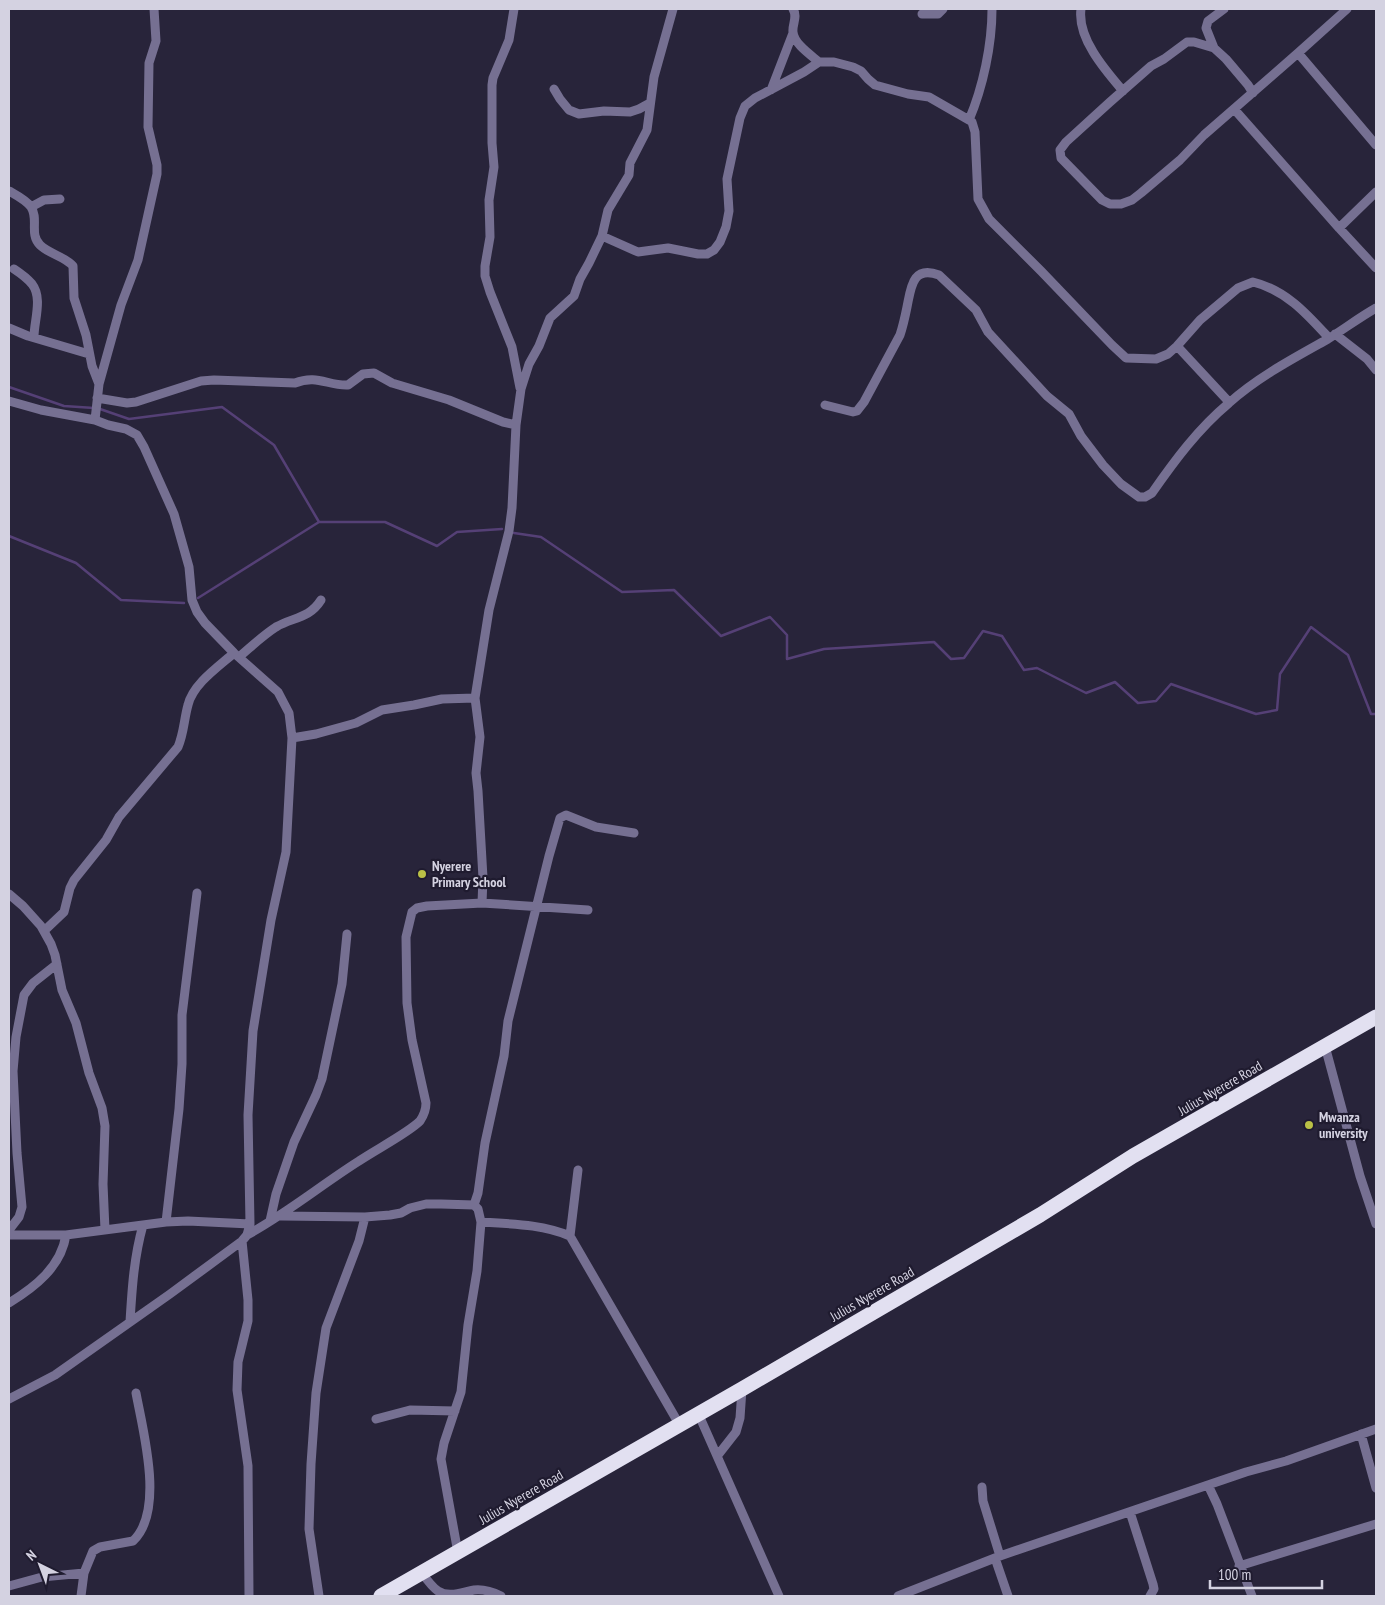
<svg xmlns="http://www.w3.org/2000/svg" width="1385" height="1605" font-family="'PT Sans Narrow',sans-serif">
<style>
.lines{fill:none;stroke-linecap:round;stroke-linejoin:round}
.stream{stroke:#554076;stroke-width:2.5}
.street{stroke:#767092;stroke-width:9}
.highway{stroke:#e2e0f1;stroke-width:15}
.poi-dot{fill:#bac046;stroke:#1f1b2f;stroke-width:2}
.labels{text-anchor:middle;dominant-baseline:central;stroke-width:4.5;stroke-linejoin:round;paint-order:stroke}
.poi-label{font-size:14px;font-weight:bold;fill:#d4d2e1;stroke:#1f1b2f;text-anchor:start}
.street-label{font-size:14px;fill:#d4d2e1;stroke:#1f1b2f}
</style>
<rect width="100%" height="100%" fill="#28243a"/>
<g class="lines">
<path class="stream" d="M9 387 64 406 94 408
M100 409 129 419 222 407 274 445 319 522H385L437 546 457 532 502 529
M514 533 541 537 622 592 674 590 721 636 770 617 787 635V659L824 649 934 642 951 659 964 658 983 631 1002 636 1024 670 1037 668 1086 693 1115 682 1138 703 1156 701 1171 684 1256 714 1277 710 1280 674 1311 627 1348 655 1371 714H1376
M9 536 76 563 121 600 184 603
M198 598 319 522"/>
<path class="street" d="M514 9 509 40 493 78 492 85V143L494 167 489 200 490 237 485 266V276L490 292 512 347 520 388
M793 9C798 17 792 24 793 32 794 44 811 55 819 62
M1081 9C1077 38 1105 70 1123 91
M922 14H938L943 9
M1214 48 1206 28 1208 21 1224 9
M1298 53 1376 145
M554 89 560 99 569 110 579 114 604 111 630 112 639 109 650 103
M771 90 793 33
M1253 93 1248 85 1226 59 1214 48 1194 42H1187L1164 59 1151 66 1110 102 1066 142 1060 150 1061 158 1102 200 1110 204H1121L1132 200 1141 193 1180 160 1204 135 1298 53 1347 9
M1234 109 1339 228 1376 268
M969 120C983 87 992 45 992 9
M9 191C16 195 26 200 31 207 39 219 29 234 40 245 49 254 64 256 73 266L74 298 86 335 92 366 99 384
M31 207 44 200 60 199
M1339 228 1376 192
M602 236 638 252 668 248 698 254H707L714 250 720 242 726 227 729 211 727 179 740 118 745 106 755 98 804 72 819 62H834L853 67 861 71 868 79 875 85 908 94 929 97 969 120 972 122 975 132 978 199 989 219 1041 271 1112 345 1126 358 1156 359 1168 354 1177 346 1200 320 1238 288 1253 282C1286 290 1307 314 1329 338
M14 269C20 273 27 278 32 284 43 298 34 321 34 337
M9 328 28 336 89 354
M1335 334 1367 359 1376 370
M1177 346 1229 402
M97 398 127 403 136 402 201 381 214 380 295 383C317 374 328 386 348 385L363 374 374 373 392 383 449 400 503 422 516 425
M9 401 41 410 95 420 108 425 126 429 137 435 144 447 174 514 189 567 192 600 197 612 205 623 234 653 278 692 289 713 292 738 286 852 271 920 253 1031 248 1115 250 1224 247 1235 242 1241 170 1294 55 1375 9 1399
M825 405 853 412 857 411 864 402 900 335C903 326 905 317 907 307 911 288 912 265 939 275L976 310 988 332 1047 396 1069 414 1081 436 1103 465 1121 484 1139 497H1145L1152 493C1175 460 1198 429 1229 403 1258 377 1294 358 1328 339 1344 329 1360 317 1376 308
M95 420 99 384 121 305 138 260 157 174V165L148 127 149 63 156 41 154 9
M239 657C251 647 262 636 276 627 293 617 309 619 321 600
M292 738 316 734 356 723 382 710 414 705 442 699 475 698
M9 894 23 906 41 926 51 944 55 955 62 990 76 1023 89 1073 102 1108 105 1126 103 1184 105 1230
M482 903 483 878 478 791 476 773 480 737 475 698 489 610 509 531 512 508 516 425 521 389 529 364 539 346 550 318 574 296 580 279 589 263 602 236 608 210 629 175 630 163 647 130 654 77 673 9
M44 931 64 912 70 888 74 880 106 840 119 817 178 747C184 733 184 719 188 705 193 684 218 667 234 653
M1325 1046 1360 1176 1376 1224
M474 1205 478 1193 485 1143 504 1056 508 1021 549 856 560 818 566 815 596 827 634 833
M281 1216 365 1217 390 1215 401 1213 410 1208 426 1204H441L474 1205 478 1209 481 1222 477 1271 468 1325 461 1392 444 1443 441 1459 458 1553
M270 1221 276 1194 294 1142 316 1095 322 1079 342 984 347 934
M166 1222 179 1109 182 1064V1015L197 893
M481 1222C511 1224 542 1224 570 1236L679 1424
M9 1230 19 1217 22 1207 17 1153 13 1071 16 1037 24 995 33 983 57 964
M9 1235H66L166 1222 188 1221 250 1224
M247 1235C286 1214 321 1185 359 1161 375 1150 408 1133 420 1121 424 1115 426 1110 426 1103L412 1040 407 1003 406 937 412 912 417 908 427 906 482 903 588 910
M570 1236 578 1170
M242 1241 248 1300V1321L238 1362 237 1390 248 1466 249 1596
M9 1303C35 1287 61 1267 66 1235
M130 1322C132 1288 134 1257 143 1225
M698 1413 779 1596
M376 1419 410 1410 455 1411
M1361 1434 1376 1488
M718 1455 736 1432 740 1418 742 1389
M1208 1485 1217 1504 1252 1596
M982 1487 983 1501 1000 1556
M1130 1512 1153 1584 1154 1589 1150 1596
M995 1558 1008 1596
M1239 1566 1376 1524
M422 1573C427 1580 432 1587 438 1591 449 1598 462 1592 474 1590 483 1589 493 1592 501 1596
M9 1586 42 1577 84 1573
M81 1596 84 1573 93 1551 100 1547 133 1541C165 1511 143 1431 136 1393
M319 1596 309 1529 311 1464 316 1393 326 1328 359 1241 365 1217
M898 1596 1000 1556 1246 1472 1286 1461 1376 1429"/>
<path class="highway" d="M381 1596 742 1389 1040 1215 1133 1156 1376 1017"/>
</g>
<g class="poi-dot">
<circle cx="422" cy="874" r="5"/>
<circle cx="1309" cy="1125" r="5"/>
</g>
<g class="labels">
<g class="poi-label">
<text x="432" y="866">Nyerere<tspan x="432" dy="16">Primary School</tspan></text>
<text x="1319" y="1117">Mwanza<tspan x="1319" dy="16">university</tspan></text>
</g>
<g class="street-label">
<text transform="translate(1220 1088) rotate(-30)">Julius Nyerere Road</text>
<text transform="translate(872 1294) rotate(-30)">Julius Nyerere Road</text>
<text transform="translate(521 1497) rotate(-30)">Julius Nyerere Road</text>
</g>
</g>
<rect width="1385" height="1605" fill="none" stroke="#d4d2e1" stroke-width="20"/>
<g transform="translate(40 1565) rotate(318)" stroke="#1f1b2f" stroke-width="4" paint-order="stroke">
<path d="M0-4L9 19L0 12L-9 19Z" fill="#d4d2e1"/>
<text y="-8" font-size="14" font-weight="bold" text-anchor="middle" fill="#d4d2e1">N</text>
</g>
<path d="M1210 1580v8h112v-8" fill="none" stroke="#d4d2e1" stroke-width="2.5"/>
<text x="1218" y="1580" font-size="15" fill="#d4d2e1" stroke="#1f1b2f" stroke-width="4" paint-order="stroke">100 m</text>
</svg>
